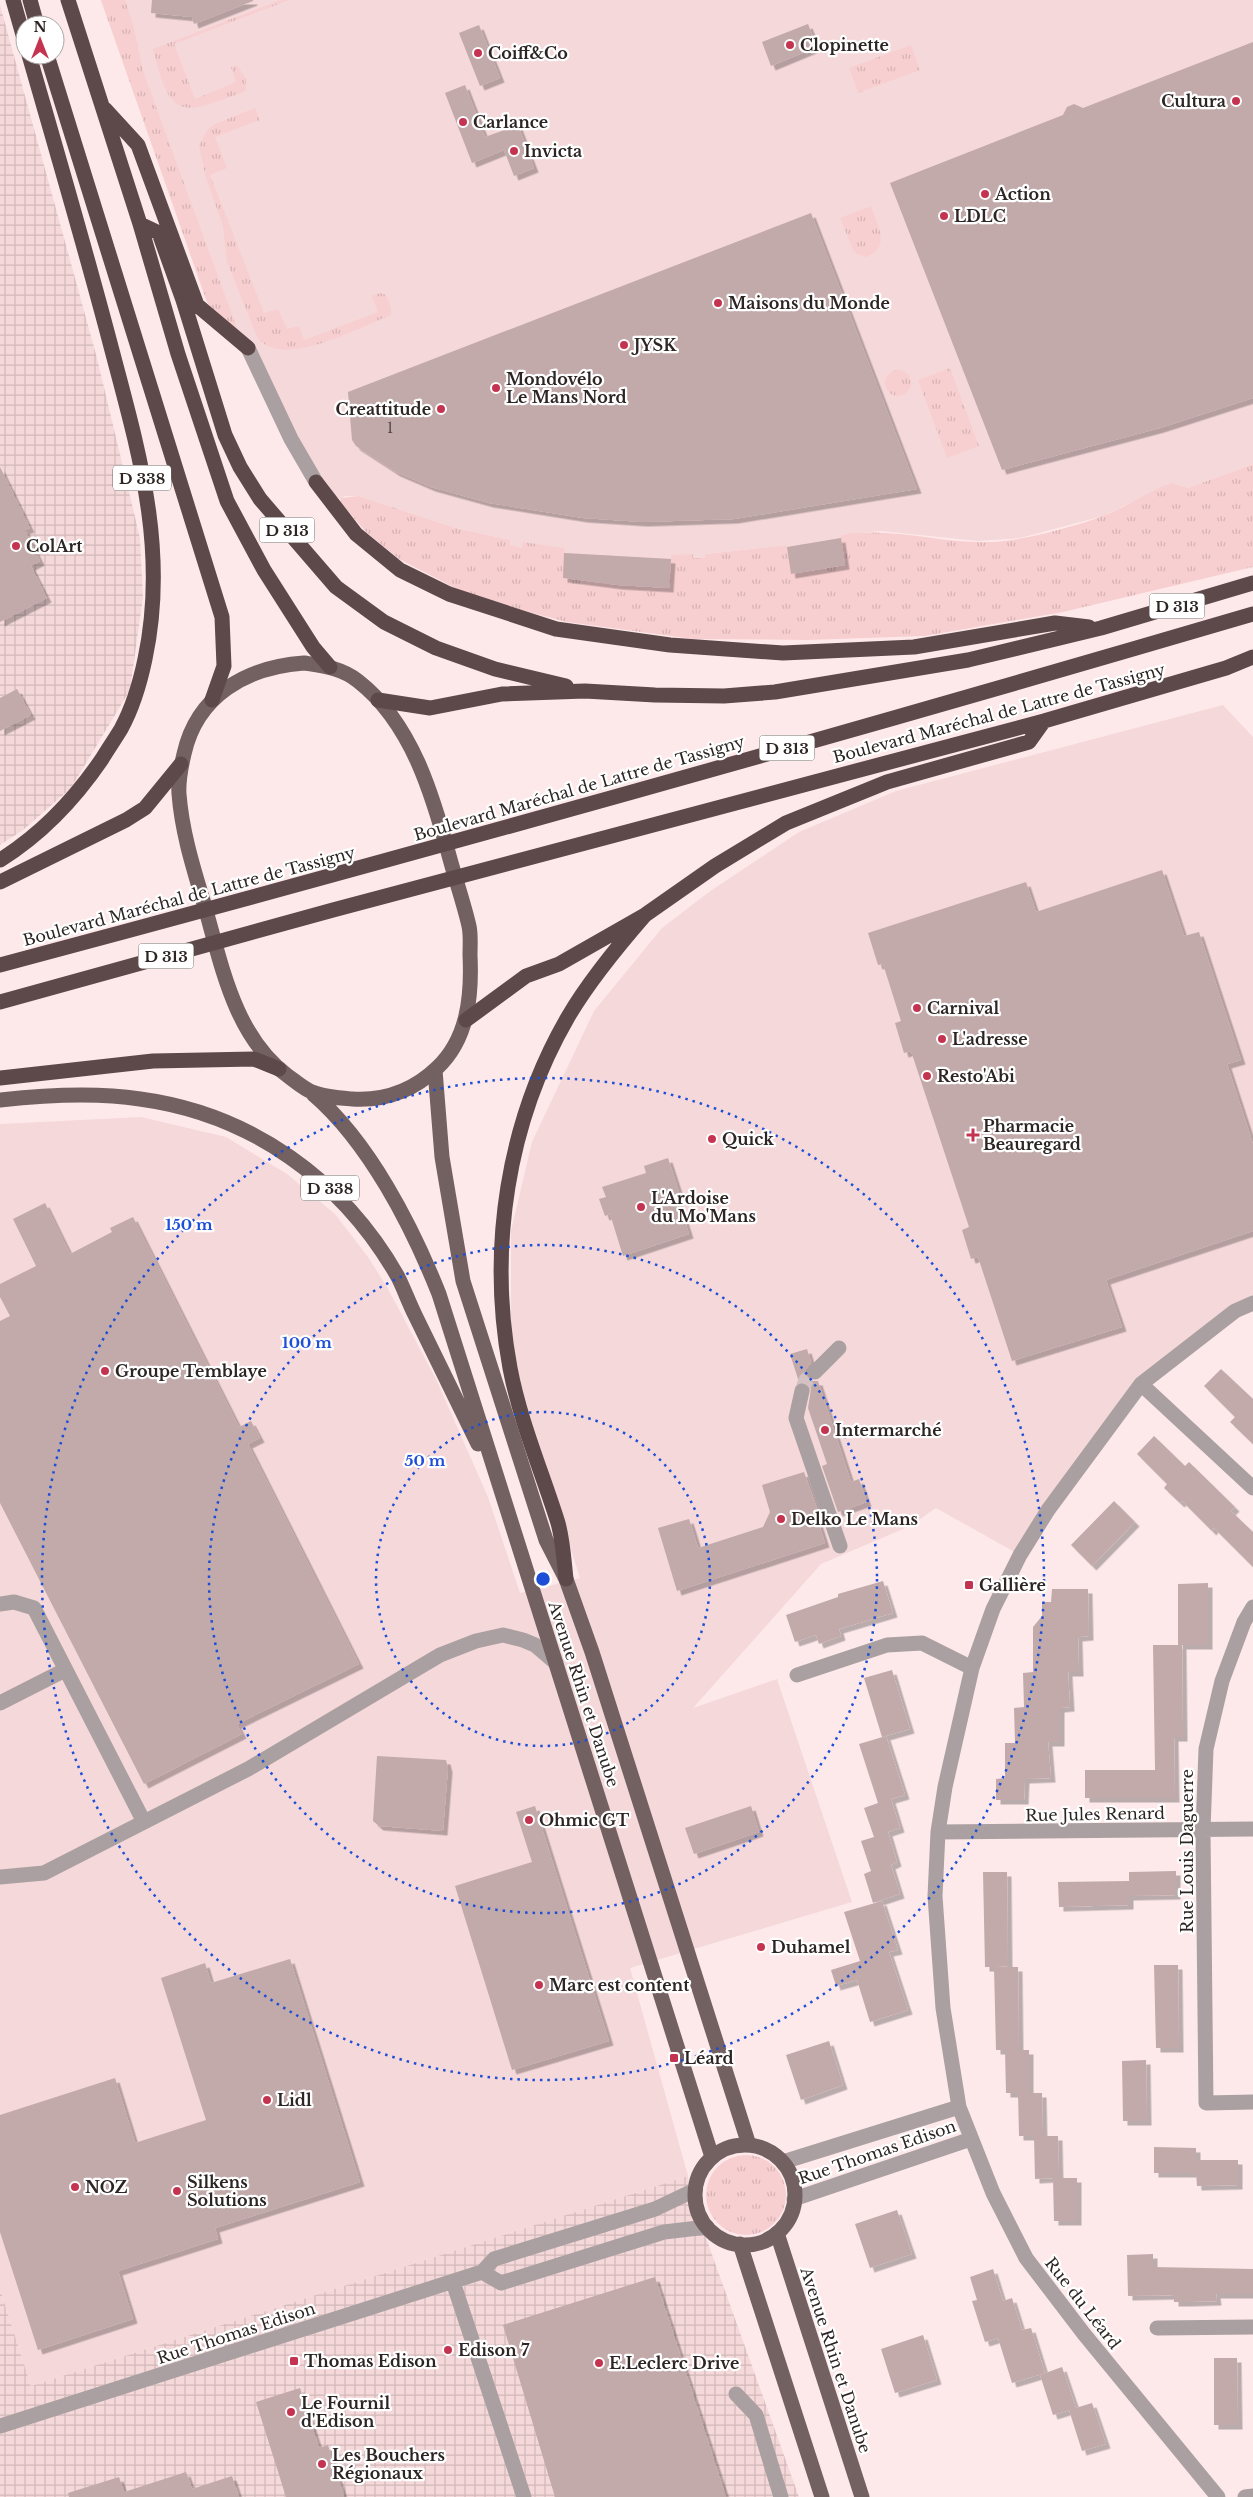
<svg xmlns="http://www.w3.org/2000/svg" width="1253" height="2497" font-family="'Libre Baskerville',serif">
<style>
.built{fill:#f5d8d9}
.industrial{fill:url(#industrial-grid)}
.grass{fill:url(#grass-tufts)}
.building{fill:#c2a9aa;filter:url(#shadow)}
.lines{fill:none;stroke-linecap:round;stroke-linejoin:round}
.minor-tunnel{stroke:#d4c2c2;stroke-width:15;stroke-dasharray:15 8;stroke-linecap:butt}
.minor{stroke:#aba0a1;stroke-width:15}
.major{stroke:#736061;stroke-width:15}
.highway{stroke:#5e494a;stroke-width:15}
.ring{fill:none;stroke:#1d4ed8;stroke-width:2.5;stroke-dasharray:2.5 5}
.poi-dot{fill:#c43450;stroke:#fff;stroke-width:2}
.labels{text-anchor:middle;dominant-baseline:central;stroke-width:4.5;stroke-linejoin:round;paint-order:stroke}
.number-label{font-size:14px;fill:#524546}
.shield{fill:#fff;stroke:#6c6666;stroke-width:1}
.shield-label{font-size:15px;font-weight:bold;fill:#2d2424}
.poi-label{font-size:16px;font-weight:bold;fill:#2d2424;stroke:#fff;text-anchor:start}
.street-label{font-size:16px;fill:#2d2424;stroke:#fff}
.centre{fill:#1d4ed8;stroke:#fff;stroke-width:2.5}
.ring-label{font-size:15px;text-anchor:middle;font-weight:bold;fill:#1d4ed8;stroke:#fff;stroke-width:4.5;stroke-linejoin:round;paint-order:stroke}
</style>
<defs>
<pattern id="industrial-grid" width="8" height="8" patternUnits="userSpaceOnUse" patternTransform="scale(1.25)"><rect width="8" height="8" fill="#f5d8d9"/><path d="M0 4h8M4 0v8" fill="none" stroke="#d2b9ba"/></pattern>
<pattern id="grass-tufts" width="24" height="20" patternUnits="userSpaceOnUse" patternTransform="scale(1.25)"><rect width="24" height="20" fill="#f8cfd1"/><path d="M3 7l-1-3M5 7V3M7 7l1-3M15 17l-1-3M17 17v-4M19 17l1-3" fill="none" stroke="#d5b2b3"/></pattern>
<filter id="shadow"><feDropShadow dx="4.5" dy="4.5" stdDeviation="0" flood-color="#0004"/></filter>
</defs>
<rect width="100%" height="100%" fill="#fee9ea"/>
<path class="built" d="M101 0H1253V464L1188 488 1171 483 1103 516 1020 538 978 541 881 531 841 535 845 565 791 574 786 545 705 554V566L671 555 669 588 618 585 544 546 524 542 521 555 509 552 511 540 456 528 359 496H345L340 499 316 482 248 348 207 302Z
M1223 705 1253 737V1303L1141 1384 1020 1555 936 1508 910 1526 821 1564 693 1708 777 1679 852 1902 630 1968 688 2176 31 2386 0 2289V1124L141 1117 226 1137 287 1174 335 1214 368 1257 387 1287 436 1379 488 1497 520 1593 580 1578 534 1432 511 1346V1231L532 1142 594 1011 662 928 709 892 799 832 896 791Z"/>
<path class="industrial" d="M0 5 97 358 140 538 143 597 130 690 71 788 23 830 0 845Z
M688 2176 692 2206 705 2235 799 2497H0V2289L31 2386Z"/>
<path class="grass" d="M101 0H125L133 24 143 71 238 331 213 310 207 302Z
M281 0H289L174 44 195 99 236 82 231 67 237 65 246 79V91C183 114 171 124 153 49Z
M911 45 920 70 858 93 849 68Z
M255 108 260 120 215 137 227 168 210 175 264 313 278 309 287 329 299 326 304 340 378 312 372 296 380 293 386 295 391 307V315C360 327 281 371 257 337L227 262 223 226 206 178 199 146 207 130 215 124Z
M871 206C877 224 892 248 866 257L857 254 853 250 840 218Z
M950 368 979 446 947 458 918 380Z
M885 383a13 13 0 1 1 26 0a13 13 0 1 1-26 0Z
M1253 464V567L1063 612 925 636 808 640 693 639 567 622 513 608 459 590 399 559 367 533 340 502 341 498 359 496 456 528 511 540 510 545 522 548 523 542 564 548 565 553 671 559V555L693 554V558H705V554L786 545 787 547 841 538V535C893 526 940 544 992 542 1021 541 1083 525 1110 513 1130 504 1150 491 1171 483L1188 488Z
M706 2195a40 40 0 1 1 80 0a40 40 0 1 1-80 0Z"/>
<path class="building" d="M152 0H253V1L194 24 192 17 151 13Z
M808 24 817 47 771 66 762 42Z
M479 25 500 78 480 86 459 33Z
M1253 42V398L1160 428 1002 470 890 183 1063 115 1067 107 1074 104 1083 108Z
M465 85 485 137 518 125 534 168 514 176 504 150 472 163 445 93Z
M811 213 917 489 734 519 643 522 583 518 489 503 431 487 396 472 356 446 352 440 348 392Z
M0 467 30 528 25 530 40 561 31 566 47 598 0 622Z
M841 538 845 565 791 574 787 547Z
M564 553 671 559 669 588 618 585 563 578Z
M17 689 31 715 0 731V698Z
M1162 870 1184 936 1199 932 1241 1060 1227 1064 1253 1144V1231L1106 1280 1122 1327 1012 1361 978 1257 971 1259 962 1230 969 1227 911 1051 904 1053 895 1023 901 1021 883 964 878 965 868 933 1026 882 1036 912Z
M668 1158 679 1192 676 1193 689 1234 623 1256 610 1214 605 1216 599 1199 606 1197 602 1187 646 1173 644 1166Z
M45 1203 70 1254 112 1232 110 1228 133 1217 239 1427 251 1421 260 1438 248 1444 359 1664 237 1724 242 1734 144 1784 0 1503V1321L10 1316 0 1297V1284L36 1266 13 1219Z
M807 1349 811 1362 806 1369V1375L812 1381H818L851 1482 859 1479 867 1502 838 1512 822 1466 827 1464 808 1408 811 1389 808 1384 799 1382 790 1354Z
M1221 1369 1253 1399V1444L1230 1422 1235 1417 1204 1386Z
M1154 1436 1185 1466 1189 1462 1235 1507 1231 1511 1253 1532V1567L1214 1528 1212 1531 1182 1501 1180 1503 1164 1488 1167 1484 1137 1454Z
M804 1472 820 1517 817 1518 825 1543 677 1591 658 1528 689 1519 698 1548 763 1527 770 1512 762 1485Z
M1114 1501 1135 1522 1092 1566 1071 1545Z
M883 1581 893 1613 839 1629 841 1636 819 1644 816 1635 795 1642 786 1615 838 1597V1594Z
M1208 1583V1645H1182L1183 1737H1174L1175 1798H1085V1770H1155L1153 1645H1178V1584Z
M1052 1589H1088L1089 1636 1078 1637 1079 1672H1068L1070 1707 1060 1708V1742H1048L1051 1778 1025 1779 1024 1800H996V1779L1005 1778V1743H1015L1014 1708 1024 1707 1023 1673 1033 1672V1627L1042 1616V1602H1051Z
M892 1670 910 1729 882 1737 864 1678Z
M886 1736 905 1795 891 1799 900 1828 888 1832 897 1862 891 1865 900 1894 873 1903 864 1874 871 1871 861 1841 874 1837 864 1808 878 1803 859 1744Z
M377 1756 446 1760 448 1768 443 1831 379 1826 373 1821Z
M535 1806 609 2041 512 2070 455 1886 532 1862 516 1812Z
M751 1806 759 1832 694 1854 685 1828Z
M1176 1871V1895L1129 1896V1905L1059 1907 1058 1882 1129 1881V1886V1872Z
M983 1872H1007L1008 1966 995 1967H1018L1019 2050H1029V2093H1018H1042L1043 2136H1058L1059 2178H1053H1077V2221H1054L1053 2178 1035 2179 1034 2136H1019L1018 2093H1006L1005 2050H996L994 1967H985Z
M882 1901 898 1950 889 1952 908 2010 870 2022 857 1980 836 1986 831 1970 860 1961 844 1912Z
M290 1959 360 2182 215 2228 218 2239 118 2271 133 2319 38 2350 0 2232V2115L115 2078 135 2143 206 2120 161 1978 205 1963 211 1983Z
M1154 1965H1178L1179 2048H1156Z
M829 2041 843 2085 801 2100 786 2055Z
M1146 2060 1147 2121H1123L1122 2061Z
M1154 2147 1196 2148V2160H1238V2185L1197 2186 1196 2173H1154Z
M897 2210 912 2254 870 2268 855 2224Z
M1153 2254V2267L1253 2269V2294H1216L1217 2301 1187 2302H1174V2295L1128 2296 1127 2255Z
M993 2269 1003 2301 1012 2298 1022 2330 1031 2328 1045 2373 1012 2383 998 2338 985 2342 972 2301 977 2300 970 2277Z
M655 2277 726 2497H555L503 2325Z
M923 2335 937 2380 895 2393 881 2349Z
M1214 2358H1237L1238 2425H1214Z
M1062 2367 1076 2408 1053 2415 1040 2375Z
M300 2388 319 2448 328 2445 344 2497H286L256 2402Z
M1092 2403 1106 2444 1082 2451 1069 2410Z
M186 2472 192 2489 232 2476 239 2497H69L68 2493 119 2477 124 2492Z"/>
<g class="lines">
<path class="minor-tunnel" d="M802 1391 806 1380 815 1372"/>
<path class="minor" d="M248 348 291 439 316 482
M815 1372 839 1348
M1141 1384 1253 1488
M802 1391 796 1418 840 1546
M0 1604 14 1602 34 1608 144 1822
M1253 1607 1244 1622 1222 1681 1206 1749 1203 1830 1206 2103 1253 2102
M797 1675 887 1645 922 1643 972 1668
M0 1703 65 1670
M938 1832 1253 1829
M0 1877 44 1873 248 1769 440 1655 476 1641 503 1635 523 1640 535 1645 556 1663
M783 2162 959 2107
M794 2199 971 2139
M482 2272 501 2283 664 2232 707 2227
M453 2282 524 2497
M1157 2328 1253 2327
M736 2394 756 2415 781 2497
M0 2426 482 2272 494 2259 655 2209 695 2190
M1218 2497 1084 2334 1026 2258 993 2193 959 2107 943 2008 935 1896 938 1832 945 1787 972 1668 993 1609 1020 1555 1048 1510 1141 1384 1235 1311 1253 1303
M1245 2497 1253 2496"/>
<path class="major" d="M304 663C323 666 342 668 358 681 412 723 433 796 450 859 456 881 464 904 469 926 471 935 470 946 470 955 472 996 468 1039 437 1068 413 1091 384 1101 352 1099 339 1098 324 1097 312 1092 304 1089 295 1081 288 1076 235 1037 222 967 205 907 194 870 182 833 179 794 178 780 181 767 184 754 197 695 247 667 304 663Z
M435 1070 442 1157 463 1281 546 1540 566 1579 592 1652 749 2145
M313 1094C369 1142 412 1226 439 1294L712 2157
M0 1100C46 1095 94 1092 140 1099 251 1114 343 1180 398 1277 404 1289 409 1303 415 1315 436 1358 457 1401 478 1444
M695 2195a50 50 0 1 1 100 0a50 50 0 1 1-100 0Z
M777 2233 862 2497
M740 2244 822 2497"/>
<path class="highway" d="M13 0 25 42
M30 0 37 25
M68 0 140 224 178 354 227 501 264 570 313 647 330 667
M47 55 222 617 224 666 212 700
M105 109 138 145 197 305 248 348
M140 224 159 233 183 300 225 435 240 467 260 499 336 587 384 622 436 648 495 669 566 686
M316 482 356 534 400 570 449 594 556 629 670 645 783 653 914 647 1055 623 1089 627
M378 700 430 708 502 694 585 691 655 695 724 696 775 692 968 660 1101 628 1253 583
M0 860C42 834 74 800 102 759 108 749 115 739 121 729 133 707 140 683 145 659 169 547 137 446 109 339 84 244 56 149 29 55
M0 882 126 820 145 808 181 764
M0 965C419 853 837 736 1253 614
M0 1002 333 910 1044 721 1226 668 1253 657
M466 1020 526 976 559 964 645 915 715 866 786 823 887 782 1029 742 1044 721
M0 1078 153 1061 254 1059 279 1069
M566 1579C564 1561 563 1541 558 1523 542 1472 520 1421 510 1368 488 1249 507 1122 568 1017 589 981 618 946 645 915"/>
</g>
<g class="ring">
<circle cx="543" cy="1579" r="167"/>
<circle cx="543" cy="1579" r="334"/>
<circle cx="543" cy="1579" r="501"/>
</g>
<g class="poi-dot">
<circle cx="790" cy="45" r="5"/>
<circle cx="478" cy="53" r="5"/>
<circle cx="1236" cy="101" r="5"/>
<circle cx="463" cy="122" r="5"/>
<circle cx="514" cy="151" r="5"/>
<circle cx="985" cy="194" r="5"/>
<circle cx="944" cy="216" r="5"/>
<circle cx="718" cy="303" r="5"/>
<circle cx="624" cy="345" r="5"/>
<circle cx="496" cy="388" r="5"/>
<circle cx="441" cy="409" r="5"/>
<circle cx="16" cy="546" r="5"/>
<circle cx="917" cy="1008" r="5"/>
<circle cx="942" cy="1039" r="5"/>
<circle cx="927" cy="1076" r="5"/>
<path d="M970.5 1127.5h5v5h5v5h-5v5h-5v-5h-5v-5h5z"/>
<circle cx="712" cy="1139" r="5"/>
<circle cx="641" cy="1207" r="5"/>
<circle cx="105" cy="1371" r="5"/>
<circle cx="825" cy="1430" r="5"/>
<circle cx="781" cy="1519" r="5"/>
<rect x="964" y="1580" width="10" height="10" rx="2.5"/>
<circle cx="529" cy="1820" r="5"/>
<circle cx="761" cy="1947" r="5"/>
<circle cx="539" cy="1985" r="5"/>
<rect x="669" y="2053" width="10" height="10" rx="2.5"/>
<circle cx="267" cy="2100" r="5"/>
<circle cx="75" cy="2187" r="5"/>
<circle cx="177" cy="2191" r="5"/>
<circle cx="448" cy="2350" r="5"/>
<rect x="289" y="2356" width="10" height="10" rx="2.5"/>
<circle cx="599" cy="2363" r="5"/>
<circle cx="291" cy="2412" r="5"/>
<circle cx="322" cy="2464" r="5"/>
</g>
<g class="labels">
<g class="number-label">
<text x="390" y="428">1</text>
</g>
<g class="shield">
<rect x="113" y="465.5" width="58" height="25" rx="4"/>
<rect x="259.5" y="517.5" width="55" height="25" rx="4"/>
<rect x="1149.5" y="593.5" width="55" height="25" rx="4"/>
<rect x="759.5" y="735.5" width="55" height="25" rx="4"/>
<rect x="138.5" y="943.5" width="55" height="25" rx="4"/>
<rect x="301" y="1175.5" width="58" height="25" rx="4"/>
</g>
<g class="shield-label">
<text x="142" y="478">D 338</text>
<text x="287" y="530">D 313</text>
<text x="1177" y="606">D 313</text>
<text x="787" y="748">D 313</text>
<text x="166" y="956">D 313</text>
<text x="330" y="1188">D 338</text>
</g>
<g class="poi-label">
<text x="800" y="45">Clopinette</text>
<text x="488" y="53">Coiff&amp;Co</text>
<text x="1226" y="101" text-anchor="end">Cultura</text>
<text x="473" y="122">Carlance</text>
<text x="524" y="151">Invicta</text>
<text x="995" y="194">Action</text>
<text x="954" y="216">LDLC</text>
<text x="728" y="303">Maisons du Monde</text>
<text x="634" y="345">JYSK</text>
<text x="506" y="379">Mondovélo<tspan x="506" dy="18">Le Mans Nord</tspan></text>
<text x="431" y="409" text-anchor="end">Creattitude</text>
<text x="26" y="546">ColArt</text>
<text x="927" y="1008">Carnival</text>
<text x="952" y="1039">L'adresse</text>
<text x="937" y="1076">Resto'Abi</text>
<text x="983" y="1126">Pharmacie<tspan x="983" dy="18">Beauregard</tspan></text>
<text x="722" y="1139">Quick</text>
<text x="651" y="1198">L'Ardoise<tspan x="651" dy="18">du Mo'Mans</tspan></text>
<text x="115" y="1371">Groupe Temblaye</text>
<text x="835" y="1430">Intermarché</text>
<text x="791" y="1519">Delko Le Mans</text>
<text x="979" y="1585">Gallière</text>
<text x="539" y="1820">Ohmic GT</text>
<text x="771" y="1947">Duhamel</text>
<text x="549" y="1985">Marc est content</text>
<text x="684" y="2058">Léard</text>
<text x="277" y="2100">Lidl</text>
<text x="187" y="2182">Silkens<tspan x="187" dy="18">Solutions</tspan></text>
<text x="85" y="2187">NOZ</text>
<text x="458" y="2350">Edison 7</text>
<text x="304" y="2361">Thomas Edison</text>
<text x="609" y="2363">E.Leclerc Drive</text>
<text x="301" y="2403">Le Fournil<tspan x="301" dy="18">d'Edison</tspan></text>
<text x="332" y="2455">Les Bouchers<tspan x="332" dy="18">Régionaux</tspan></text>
</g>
<g class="street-label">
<text transform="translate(999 713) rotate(-15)">Boulevard Maréchal de Lattre de Tassigny</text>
<text transform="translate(579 788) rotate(-16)">Boulevard Maréchal de Lattre de Tassigny</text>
<text transform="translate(189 896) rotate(-15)">Boulevard Maréchal de Lattre de Tassigny</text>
<text transform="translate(584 1694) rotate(72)">Avenue Rhin et Danube</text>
<text transform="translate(1095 1814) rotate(-1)">Rue Jules Renard</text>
<text transform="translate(1187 1851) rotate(-90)">Rue Louis Daguerre</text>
<text transform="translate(877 2152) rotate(-19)">Rue Thomas Edison</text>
<text transform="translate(1083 2303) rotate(52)">Rue du Léard</text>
<text transform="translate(236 2333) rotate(-18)">Rue Thomas Edison</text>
<text transform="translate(836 2360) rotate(72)">Avenue Rhin et Danube</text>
</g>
</g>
<circle cx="543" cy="1579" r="8" class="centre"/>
<g class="ring-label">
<text x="189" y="1230">150 m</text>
<text x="307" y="1348">100 m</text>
<text x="425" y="1466">50 m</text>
</g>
<g transform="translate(40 40)"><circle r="24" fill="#ffffff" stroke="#aba7a7"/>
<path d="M0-4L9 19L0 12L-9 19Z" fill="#c43450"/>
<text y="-8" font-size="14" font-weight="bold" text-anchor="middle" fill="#2d2424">N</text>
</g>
</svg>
